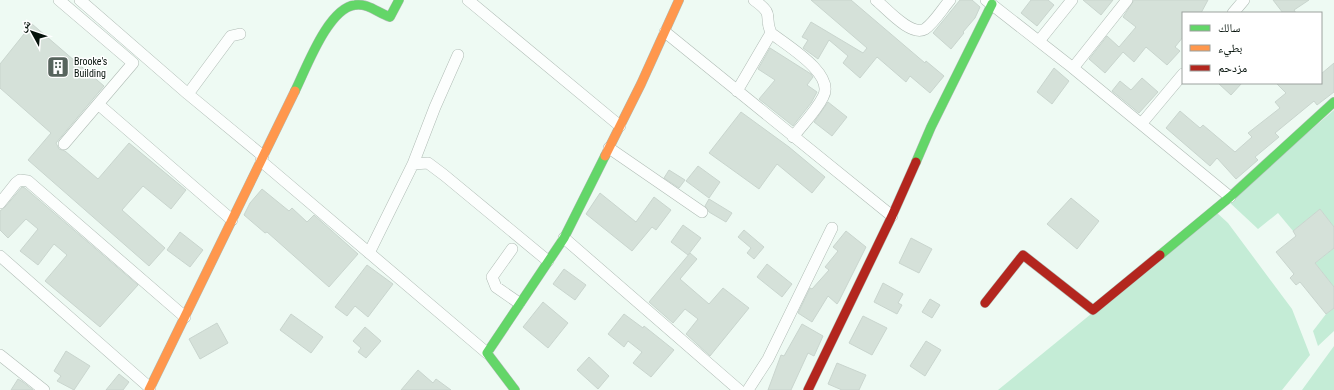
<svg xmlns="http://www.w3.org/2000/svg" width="1334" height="390" font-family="'Roboto Condensed','Noto Naskh Arabic',sans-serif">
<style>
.green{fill:#c4ecd6}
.building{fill:#d5e1d9;stroke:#c9d5ce}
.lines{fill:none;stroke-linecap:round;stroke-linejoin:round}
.street-casing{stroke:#afbbb4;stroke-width:12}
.fast-casing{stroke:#afbbb4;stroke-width:10}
.slow-casing{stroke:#afbbb4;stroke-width:10}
.jam-casing{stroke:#afbbb4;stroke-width:10}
.street{stroke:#fcfefd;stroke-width:11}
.fast{stroke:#63d668;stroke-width:9}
.slow{stroke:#ff974d;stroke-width:9}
.jam{stroke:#b3261e;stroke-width:9}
.labels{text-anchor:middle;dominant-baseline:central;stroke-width:3;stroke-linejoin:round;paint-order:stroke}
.poi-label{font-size:10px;fill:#06130c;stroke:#fff;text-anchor:start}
</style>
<rect width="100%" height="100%" fill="#eefaf3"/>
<path class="green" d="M1334 110V227L1320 209 1293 231 1278 213 1258 229 1228 201Z
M1216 212 1228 223 1292 309 1310 355 1282 390H998Z
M1334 248V287L1315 263Z
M1334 308V331L1318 346 1313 331 1326 314Z
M1334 346V390H1302Z"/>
<path class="building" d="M811 0H851L925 63 926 61 944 76 930 93 910 76 906 82 877 57 860 78 843 63 848 56 829 40 818 59 803 48 808 40 802 37 811 22 863 53 867 48Z
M960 0H972L980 7 975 18 963 32 964 33 951 49 933 33Z
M1031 0H1048L1054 5 1037 26 1021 13Z
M1083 0H1113L1101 15Z
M1134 0H1208L1201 13H1183V37L1175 47 1180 51 1167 65 1146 47 1134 62 1123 52 1105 73 1089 59 1107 36 1119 47 1136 27 1123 17Z
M1273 0H1309L1294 10 1296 13H1283Z
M32 24 104 86 56 143 59 149 65 151 98 179 129 143 186 190 171 209 143 186 122 210 165 248 149 266 28 160 51 133 0 88V64Z
M770 48 811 74 813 77 807 85 817 92 811 103 793 126 759 99 775 80 758 69Z
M1334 63V92L1317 105 1314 101 1275 133 1279 137 1255 157 1258 160 1236 179 1217 158 1210 166 1166 128 1180 111 1200 128 1203 125 1235 152 1252 137 1248 133 1280 108 1275 102 1286 93 1276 83H1321V74Z
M1054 68 1069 81 1052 104 1037 92Z
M1142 78 1158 92 1139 113 1112 91 1120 81 1131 90Z
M1218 83H1242L1231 95Z
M828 102 847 117 832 136 814 122Z
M741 112 789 147 825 177 812 193 777 164 759 189 709 153Z
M698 166 720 182 709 198 686 181Z
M669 170 685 180 679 188 664 178Z
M22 187 25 188 138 285 100 327 45 281 67 255 54 244 38 265 20 251 38 229 26 219 8 238 0 230V211L5 207Z
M262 189 289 211 292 208 307 222 314 215 358 254 329 287 267 232 265 233 244 215 250 203Z
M600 193 636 222 654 197 671 210 656 230 652 227 632 251 586 214Z
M1071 198 1099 221 1077 249 1047 224Z
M709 199 732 213 726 222 709 212 705 206Z
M1320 209 1334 227V248L1315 263 1334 287V308L1326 314 1300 282 1296 285 1290 278 1294 274 1276 252 1296 236 1293 231Z
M683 225 701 238 688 255 671 242Z
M744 230 764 247 754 259 747 253 751 248 738 237Z
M846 231 866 247 839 301 837 304 828 296 812 322 798 313 810 288 812 289 829 270 825 267 838 251 833 247Z
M180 232 203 250 190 267 167 250Z
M911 238 932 249 919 273 899 263Z
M690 253 697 259 680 279 709 304 723 288 749 308 710 356 686 334 698 319 685 309 673 323 649 302Z
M767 264 792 284 782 297 757 277Z
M367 265 393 284 368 317 355 306 347 316 335 307Z
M564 269 586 285 575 300 553 284Z
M883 283 903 294 898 303 902 305 897 314 874 302Z
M930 299 940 305 932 318 922 312Z
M543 302 568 323 548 348 523 327Z
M291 314 323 337 311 353 280 330Z
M624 314 643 328 644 326 674 350 651 377 633 363 642 352 628 341 624 347 608 334Z
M863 316 887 328 872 355 849 343Z
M217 323 228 343 200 359 189 339Z
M802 324 823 336 814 356 808 353 791 390H768L781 355 784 356Z
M365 327 381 341 366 358 358 352 361 348 353 341Z
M926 341 941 350 925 376 910 366Z
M66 351 90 366 74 390 57 381 61 376 54 371Z
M589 357 609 376 598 389 577 370Z
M837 363 866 375 859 390H842L828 384Z
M418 370 433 383 436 379 451 390H401Z
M119 374 129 382 123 390H106Z
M18 379 23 382 33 390H11Z"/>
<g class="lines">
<g class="street-casing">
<path id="street" d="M59 0 133 63 64 144
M80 0 188 94 263 156
M468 0 620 126
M754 0C776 16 763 14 771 33 786 45 836 74 823 97 816 111 803 124 793 137
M876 0C887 9 911 37 925 29 934 23 943 8 950 0
M986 0 1073 68 1230 197
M1233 13 1244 0
M665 32 892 216
M1039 41 1072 0
M1073 68 1127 0
M737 91 771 33
M188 94 231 36 240 34
M98 104 232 220
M1142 123 1183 74
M609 148 702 212
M261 161 487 353
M413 164 435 107 458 55
M0 203 16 183 20 180 28 181 185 317
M564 238 739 390
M512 249 492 277 496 287 519 303
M369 253 413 164 428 163 444 175 548 261
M0 256 150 388
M0 355 44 390
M748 390 768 359 832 228"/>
</g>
<g class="fast-casing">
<path id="fast" d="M295 91C306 69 328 8 355 5 368 3 378 13 390 17L399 0
M916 162 931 127 992 4
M1160 255 1230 197 1334 102
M515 390 487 353 564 238 605 156"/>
</g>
<g class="slow-casing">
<path id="slow" d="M605 156 641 84 679 0
M149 390 295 91"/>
</g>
<g class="jam-casing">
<path id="jam" d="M985 303 1023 255 1093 310 1160 255
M808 390 892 216 916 162"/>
</g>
<use href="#street" class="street"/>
<use href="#fast" class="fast"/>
<use href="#slow" class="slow"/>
<use href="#jam" class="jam"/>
</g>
<defs>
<g id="building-square" transform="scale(1.15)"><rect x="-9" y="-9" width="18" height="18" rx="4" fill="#57645d" stroke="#fff"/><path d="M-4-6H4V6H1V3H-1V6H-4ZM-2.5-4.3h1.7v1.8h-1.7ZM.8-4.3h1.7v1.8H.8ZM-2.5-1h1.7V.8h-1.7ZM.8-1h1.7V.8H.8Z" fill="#fff"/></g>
</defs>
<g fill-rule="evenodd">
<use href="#building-square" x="58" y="67"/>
</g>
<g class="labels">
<g class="poi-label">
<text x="74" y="61">Brooke's<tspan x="74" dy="12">Building</tspan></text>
</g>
</g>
<rect x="1182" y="12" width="140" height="72" fill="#ffffff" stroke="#9ba19e"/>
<rect x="1190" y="25" width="20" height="6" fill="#63d668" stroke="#9ba19e"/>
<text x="1218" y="32" font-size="12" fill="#06130c">سالك</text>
<rect x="1190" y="45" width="20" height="6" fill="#ff974d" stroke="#9ba19e"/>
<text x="1218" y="52" font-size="12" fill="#06130c">بطيء</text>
<rect x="1190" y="65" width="20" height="6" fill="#b3261e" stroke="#9ba19e"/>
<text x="1218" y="72" font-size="12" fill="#06130c">مزدحم</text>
<g transform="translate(32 32) rotate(310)" stroke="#ffffff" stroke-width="3" paint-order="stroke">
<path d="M0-3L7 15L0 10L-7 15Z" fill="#06130c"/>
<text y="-6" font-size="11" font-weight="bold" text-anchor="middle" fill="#06130c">ش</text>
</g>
</svg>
